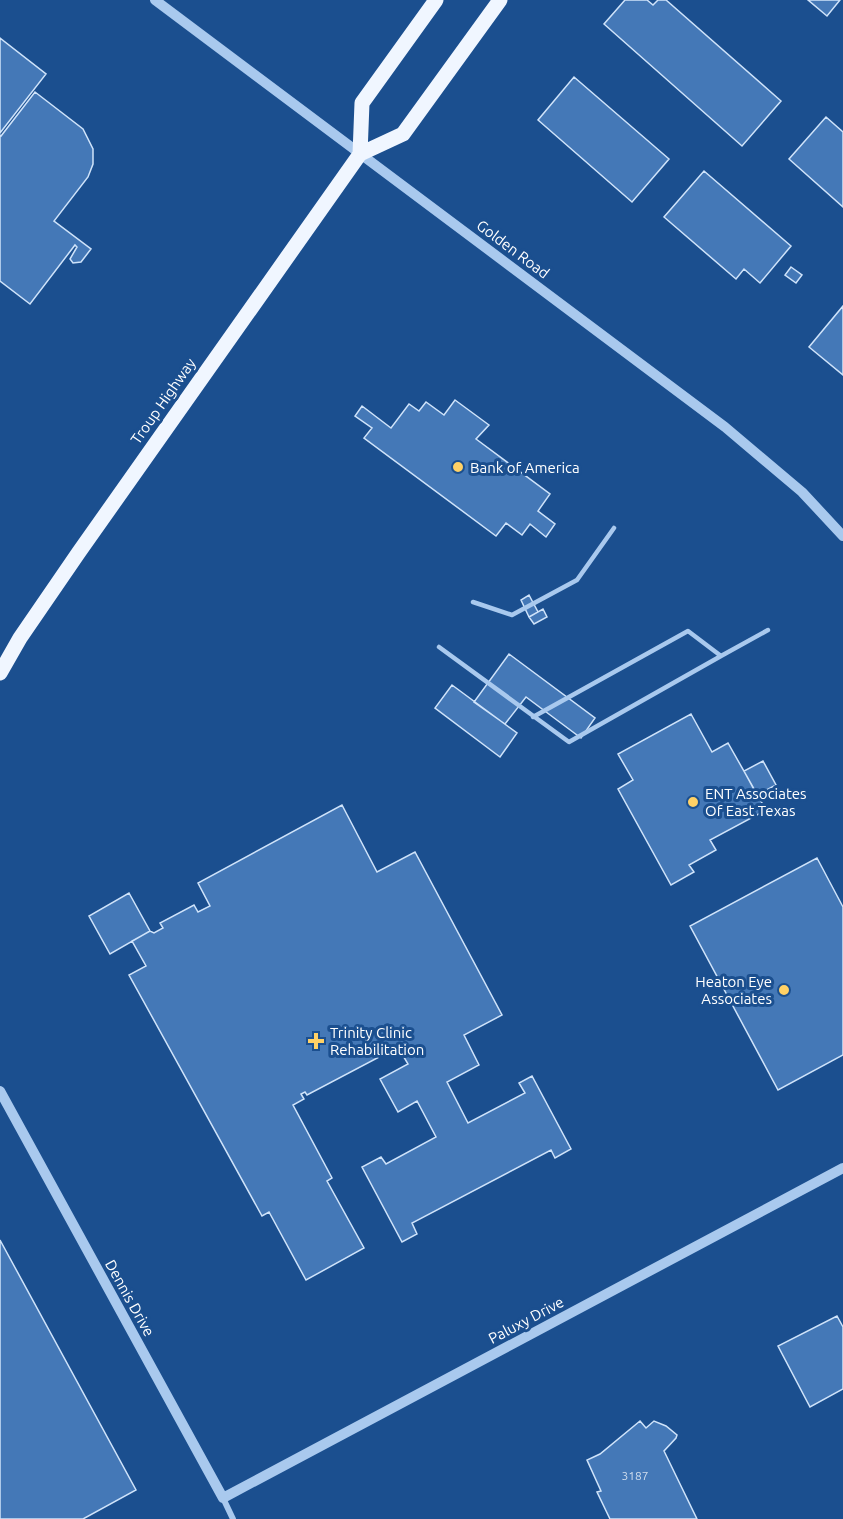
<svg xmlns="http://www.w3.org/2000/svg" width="843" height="1519" font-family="Ubuntu,sans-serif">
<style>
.building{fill:#4478b7;stroke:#cfe3fa;stroke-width:1.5}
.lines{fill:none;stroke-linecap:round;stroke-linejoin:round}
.service{stroke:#a9c9ee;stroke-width:4.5}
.minor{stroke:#a9c9ee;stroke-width:6}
.tertiary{stroke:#a9c9ee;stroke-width:10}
.primary{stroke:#f0f6ff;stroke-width:15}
.poi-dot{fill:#ffd166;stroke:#1b4f8f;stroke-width:2}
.labels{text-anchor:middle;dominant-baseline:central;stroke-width:6;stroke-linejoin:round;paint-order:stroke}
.number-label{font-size:12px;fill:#d0dded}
.street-label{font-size:15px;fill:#fff;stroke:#1b4f8f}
.poi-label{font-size:15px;fill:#fff;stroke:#1b4f8f;text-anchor:start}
</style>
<rect width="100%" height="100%" fill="#1b4f8f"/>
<path class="building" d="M625 0H647L653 5 658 0H666L781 101 742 146 604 24Z
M808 0H840L827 16Z
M0 38 46 74 0 133Z
M574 77 669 159 632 202 538 120Z
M35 92 83 129 93 149V164L88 177 54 221 91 249 81 262 73 263 70 259 77 247 75 245 30 304 0 281V135L1 136Z
M826 117 843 132V207L789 159Z
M704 171 791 246 760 283 744 269 736 279 664 217Z
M791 267 802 275 796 283 785 275Z
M843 306V375L809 347Z
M455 400 489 425 476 439 550 494 538 511 555 524 546 537 530 524 522 535 506 523 496 536 364 438 372 428 355 416 362 406 391 428 409 404 419 411 426 402 444 415Z
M529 595 538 612 529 617 521 600Z
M543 609 547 617 534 624 529 617Z
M509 654 595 718 581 738 526 697 505 724 474 702Z
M452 685 517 733 500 757 435 708Z
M691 714 712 752 728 743 766 810 710 840 716 850 689 865 694 872 671 885 618 789 633 780 618 754Z
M763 761 776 785 757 795 744 771Z
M342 805 377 872 415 852 502 1015 464 1035 479 1065 447 1082 468 1123 525 1093 519 1083 532 1076 571 1149 555 1158 551 1150 412 1223 417 1234 402 1242 362 1167 381 1157 386 1164 436 1137 417 1101 398 1112 380 1079 408 1064 398 1047 307 1095 305 1092 301 1094 304 1099 293 1105 332 1178 327 1181 364 1248 306 1280 269 1212 262 1216 129 975 146 966 132 941 150 931 154 933 163 928 160 923 194 905 198 912 210 906 198 883Z
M817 858 843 907V1055L778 1090 690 926Z
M129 893 150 931 110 954 89 916Z
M0 1240 136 1490 83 1519H0Z
M837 1316 843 1327V1389L810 1407 778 1346Z
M640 1421 646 1428 654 1421 666 1426 677 1435 676 1438 664 1451 697 1519H610L597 1492 601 1491 587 1460 600 1454Z"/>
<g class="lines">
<path class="service" d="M473 602 512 615 577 580 614 528
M439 647 569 742 721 656
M533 717 688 631 721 656 768 630"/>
<path class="minor" d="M223 1498 233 1519"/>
<path class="tertiary" d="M155 0 725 427 802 492 843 536
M0 1091 223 1498 843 1168"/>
<path class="primary" d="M360 154 362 103 436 0
M0 673 20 638 79 552 360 154 403 134 500 0"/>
</g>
<g class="poi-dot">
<circle cx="458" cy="467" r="6"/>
<circle cx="693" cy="802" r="6"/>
<circle cx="784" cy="990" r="6"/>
<path d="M313 1032h6v6h6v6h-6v6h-6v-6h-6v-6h6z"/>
</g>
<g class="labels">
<g class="number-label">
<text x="635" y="1475">3187</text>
</g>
<g class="street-label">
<text transform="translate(513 249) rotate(37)">Golden Road</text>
<text transform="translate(163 401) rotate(-55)">Troup Highway</text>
<text transform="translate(130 1298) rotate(61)">Dennis Drive</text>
<text transform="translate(526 1320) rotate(-28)">Paluxy Drive</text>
</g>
<g class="poi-label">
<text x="470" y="467">Bank of America</text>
<text x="705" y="793">ENT Associates<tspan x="705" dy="17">Of East Texas</tspan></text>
<text x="772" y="981" text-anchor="end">Heaton Eye<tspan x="772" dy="17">Associates</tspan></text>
<text x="330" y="1032">Trinity Clinic<tspan x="330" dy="17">Rehabilitation</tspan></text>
</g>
</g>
</svg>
